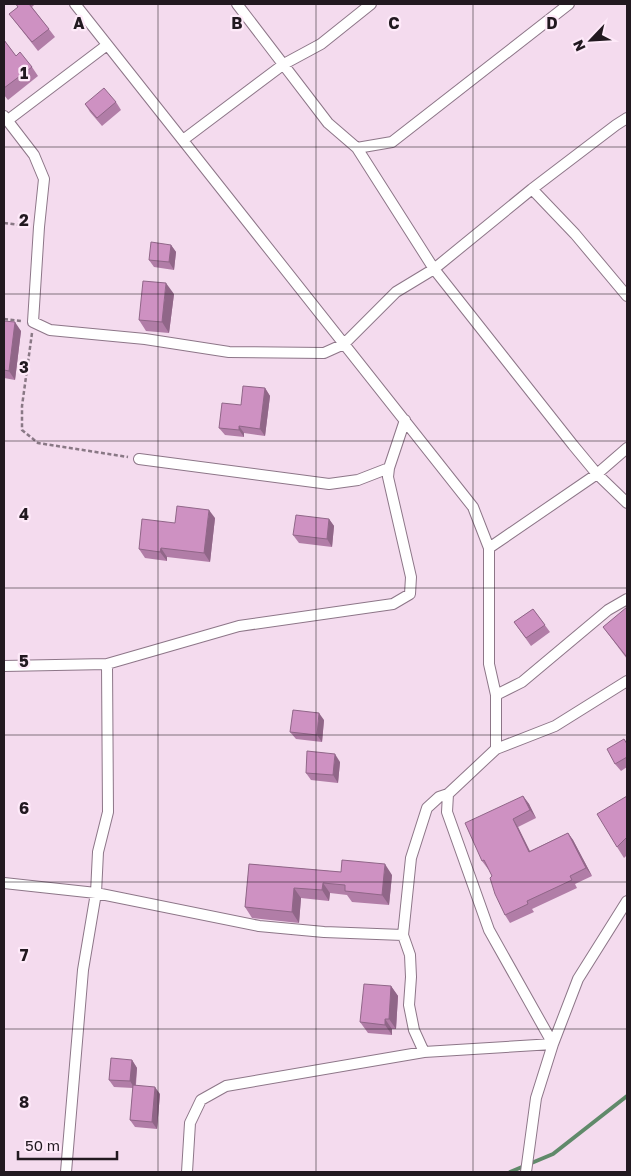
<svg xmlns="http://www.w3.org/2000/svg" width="631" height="1176" font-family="'Golos Text',sans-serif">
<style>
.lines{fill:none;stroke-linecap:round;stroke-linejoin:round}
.stream{stroke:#608a6a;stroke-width:4}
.street-casing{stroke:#8d7688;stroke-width:12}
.path{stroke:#897885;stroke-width:2.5;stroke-dasharray:4 2.5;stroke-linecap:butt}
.street{stroke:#fff;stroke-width:10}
.wall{fill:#b17da7}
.shaded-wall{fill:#906688}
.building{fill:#ce91c2;stroke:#906688}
.grid{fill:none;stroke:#221920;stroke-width:1;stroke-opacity:0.55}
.grid-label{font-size:16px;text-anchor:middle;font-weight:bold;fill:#221920;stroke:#feeaf9;stroke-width:4.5;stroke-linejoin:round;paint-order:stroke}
</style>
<rect width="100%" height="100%" fill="#f4dbee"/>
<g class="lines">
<path class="stream" d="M510 1172 553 1154 627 1096"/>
<g class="street-casing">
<path id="street" d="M75 4 473 507 489 548V664L496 695V749L448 794 447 812 489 930 553 1044 424 1052 226 1086 201 1100 190 1123 187 1172
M237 4 328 123 357 148 392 142 569 4
M4 116 34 155 44 179 39 227 33 322 50 330 145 339 229 352 324 353 344 344 396 292 434 269 532 189 616 125 627 118
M8 120 107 45
M183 140 284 64 321 44 371 4
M357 148 434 269 573 445 597 474 627 503
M532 189 575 234 627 296
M139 459 329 484 358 480 389 468
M489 548 597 474 627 448
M4 666 107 664 239 626 393 604 410 594 411 577 388 477 389 468 405 420
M496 695 522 682 608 610 627 599
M496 749 555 726 627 681
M4 883 96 893 259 926 324 932 403 935
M424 1052 414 1030 409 1005 411 977 410 955 403 935 411 858 427 808 439 797 448 794
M66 1172 83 970 96 893 98 852 108 812 107 664
M526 1172 536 1098 553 1044 578 979 627 901"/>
</g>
<path class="path" d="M4 223 28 226
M4 319 21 321
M32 333 22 406V430L38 443 128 457"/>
<use href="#street" class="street"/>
</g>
<path class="wall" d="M15 4H35L32 7 55 37 38 51 9 14 18 7Z
M4 40 16 56 32 67 38 76 8 100 4 95Z
M116 102 121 110 102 126 90 112 85 104Z
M171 245 176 252 174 270 154 267 149 260Z
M174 294 169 333 146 331 139 320Z
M4 321 21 331 15 380 4 378Z
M265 388 270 396 265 436 244 433V437L225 435 219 428 241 405Z
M215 518 210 562 167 557V561L145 558 139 549 175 523Z
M329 519 334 526 332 547 299 543 293 535Z
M627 608V659L603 627Z
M533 609 550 632 531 646 514 622Z
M324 720 322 742 296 739 290 732Z
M624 739 627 743V767L621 771 615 764Z
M340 762 338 783 311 780 306 773Z
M523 796 529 804 536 818 518 827 530 851 568 833 573 840 592 876 575 884 577 888 532 909 534 912 510 923 505 915 492 876 488 868V869L482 861Z
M627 796V855L624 858 617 847Z
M249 864 341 872 392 875 389 905 352 902 347 895 330 893 329 901 301 898 299 923 252 918 245 907Z
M391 986 398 996 396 1029H392V1035L368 1033 360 1022Z
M132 1060 137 1068 136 1085 160 1094 157 1129 135 1127 130 1120 133 1088 114 1087 109 1080Z"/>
<path class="shaded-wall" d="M171 245 176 252 174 270 169 262Z
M166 283 174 294 169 333 162 322Z
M15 322 21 331 15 380 9 371Z
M265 388 270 396 265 436 260 429Z
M239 426 244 433V437L239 430Z
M209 510 215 518 210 562 204 553Z
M329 519 334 526 332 547 327 539Z
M161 548 167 557V561L160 552Z
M319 713 324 720 322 742 317 735Z
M335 754 340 762 338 783 333 775Z
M523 796 529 804 536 818 530 810Z
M513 819 518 827 534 860 529 852Z
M568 833 573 840 592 876 586 868Z
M385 864 392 875 389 905 382 895Z
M323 883 330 893 329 901 322 890Z
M294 888 301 898 299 923 292 912Z
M391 986 398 996 396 1029 389 1019Z
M385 1019 392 1029V1035L385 1025Z
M132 1060 137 1068 135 1089 130 1081Z
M155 1087 160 1094 157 1129 152 1122Z"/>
<path class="building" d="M16 4H29L49 29 32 42 9 14 18 7Z
M4 40 16 56 20 52 32 67 4 88Z
M104 88 116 102 97 118 85 104Z
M151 242 171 245 169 262 149 260Z
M143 281 166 283 162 322 139 320Z
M4 321 15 322 9 371 4 370Z
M243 386 265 388 260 429 239 426V430L219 428 222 403 241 405Z
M177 506 209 510 204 553 161 548 160 552 139 549 142 519 175 523Z
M296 515 329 519 327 539 293 535Z
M627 607V656H626L603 627Z
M533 609 545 625 526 638 514 622Z
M293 710 319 713 317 735 290 732Z
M624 739 627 744V757L615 764 607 749Z
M307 751 335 754 333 775 306 773Z
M523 796 530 810 513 819 529 852 568 833 586 868 570 876 572 880 527 901 528 904 505 915 495 894 490 878 492 876 484 860 482 861 465 823Z
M627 796V837L617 847 597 814Z
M342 860 385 864 382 895 345 891V885L323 883 322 890 294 888 292 912 245 907 249 864 341 872Z
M364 984 391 986 389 1019H385V1025L360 1022Z
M111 1058 132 1060 130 1081 109 1080Z
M133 1085 155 1087 152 1122 130 1120Z"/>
<path class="grid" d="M158 4V1172M316 4V1172M473 4V1172M4 147H627M4 294H627M4 441H627M4 588H627M4 735H627M4 882H627M4 1029H627"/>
<g class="grid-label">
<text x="79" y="29">A</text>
<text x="237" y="29">B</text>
<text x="394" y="29">C</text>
<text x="552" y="29">D</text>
<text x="24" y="79">1</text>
<text x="24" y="226">2</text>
<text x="24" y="373">3</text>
<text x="24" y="520">4</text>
<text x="24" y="667">5</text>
<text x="24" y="814">6</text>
<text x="24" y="961">7</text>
<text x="24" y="1108">8</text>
</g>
<rect width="631" height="1176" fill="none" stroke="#221920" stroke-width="10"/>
<g transform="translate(591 40) rotate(245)" stroke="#feeaf9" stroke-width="4" paint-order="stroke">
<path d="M0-4L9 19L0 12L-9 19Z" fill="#221920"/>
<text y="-8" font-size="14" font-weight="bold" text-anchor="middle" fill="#221920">N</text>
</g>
<path d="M18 1151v8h99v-8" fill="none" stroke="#221920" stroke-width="2.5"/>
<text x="25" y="1151" font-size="15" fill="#221920" stroke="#feeaf9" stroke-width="4" paint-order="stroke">50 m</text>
</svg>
